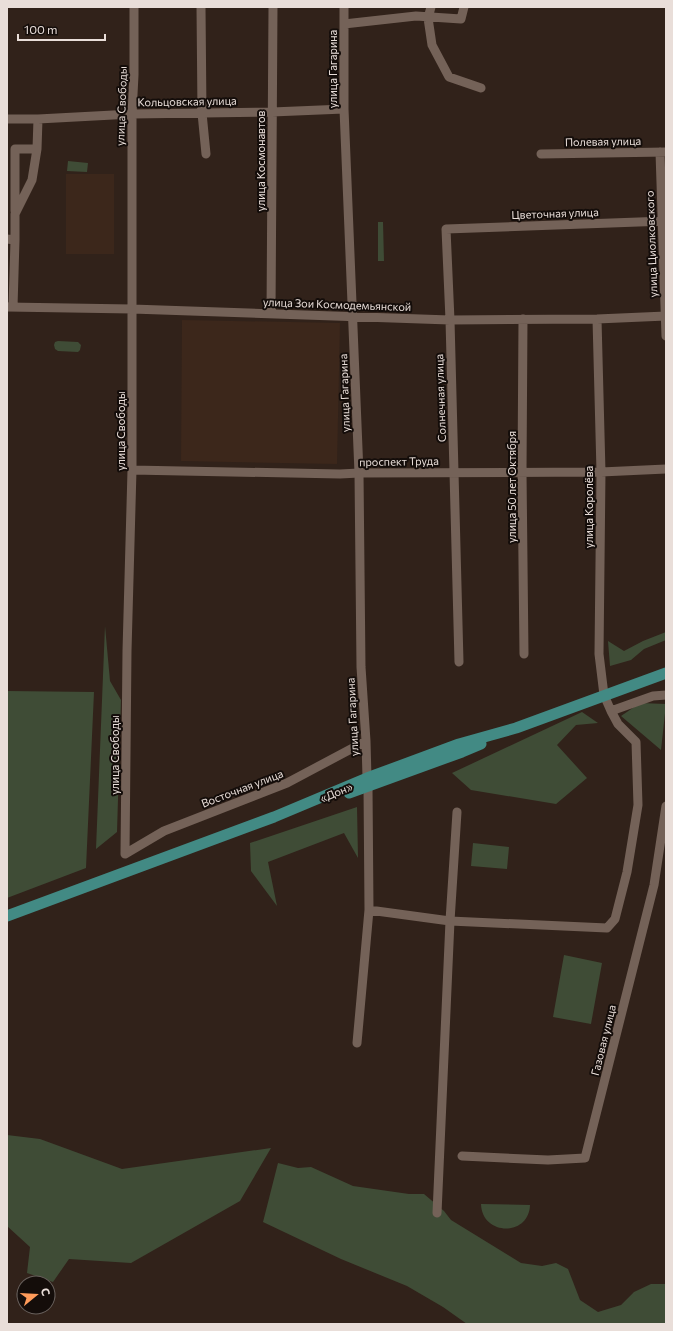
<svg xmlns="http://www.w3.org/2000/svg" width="673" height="1331" font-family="Commissioner,sans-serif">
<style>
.built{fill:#3c271b}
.green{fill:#3f4c36}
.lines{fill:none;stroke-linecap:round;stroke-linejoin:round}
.minor{stroke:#746258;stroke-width:9}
.major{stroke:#428a84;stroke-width:11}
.labels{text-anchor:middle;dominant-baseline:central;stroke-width:4;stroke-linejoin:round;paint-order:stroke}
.street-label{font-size:11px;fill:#e9ded9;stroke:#140d0a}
</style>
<rect width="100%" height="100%" fill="#31221a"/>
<path class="built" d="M66 174H114V254H66Z
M182 320 340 323 337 464 181 461Z"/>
<path class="green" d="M68 161 88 163 87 172 67 171Z
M378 222H383L384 261H378Z
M58 341 78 342 81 345 80 350 78 352 58 351 55 349 54 345 55 342Z
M105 626 110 681 121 700 117 832 96 849Z
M666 632V640L644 649 631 660 610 666 608 641 624 651 643 641Z
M7 691 94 692 86 868 7 898Z
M640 703 666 704 661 750 621 716Z
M582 712 598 723 576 725 557 745 587 778 556 804 471 790 452 773Z
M357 807 358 858 344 833 268 862 277 906 251 871 250 843Z
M473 843 509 847 507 869 471 866Z
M564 955 602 963 591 1024 553 1017Z
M7 1135 40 1139 122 1169 271 1148 240 1201 131 1263 69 1259 53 1282 27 1273 30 1247 7 1226Z
M278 1163 298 1168 311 1167 353 1186 409 1194H424L444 1211 451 1220 521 1263 542 1266 556 1263 568 1269 580 1300 598 1312 621 1305 634 1292 651 1284H666V1324H467L443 1307 407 1286 341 1259 263 1222Z
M481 1204 530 1205C529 1237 482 1236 481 1204Z"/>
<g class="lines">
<path class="minor" d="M201 7 202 113 206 154
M344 7V109L359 473 361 667 366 741 367 778
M431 7 428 18 432 45 449 77 481 88
M344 24 416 16 461 19 464 7
M7 119H38L132 114 272 112 344 109
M660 152 666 336
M541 154 666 152
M15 211V149H37
M7 239 15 240 13 307
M15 240V214L32 180 37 149 38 119
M7 307 132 309 450 320 597 319 666 316
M271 314 273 7
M523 319 522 472 524 654
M597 319 601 472 599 654 604 695 611 711 653 696 666 695
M132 470 340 474 359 473 601 472 666 469
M459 662 450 320 446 229 666 221
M125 854 127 651 132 470V114L134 75V7
M125 854 164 831 287 783 366 741
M369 910 450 921 607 928 615 919 627 872 638 805 636 742 618 724 611 711
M357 1043 369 910 368 787
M462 1156 548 1160 585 1158 654 885 666 806
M437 1213 450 921 457 812"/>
<path class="major" d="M349 793 462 752 481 744
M7 916 274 817 367 778 459 744 516 728 666 673"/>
</g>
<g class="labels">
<g class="street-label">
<text transform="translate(332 69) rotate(-90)">улица Гагарина</text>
<text transform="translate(187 101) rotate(-1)">Кольцовская улица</text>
<text transform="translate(121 106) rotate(-88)">улица Свободы</text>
<text transform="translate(603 141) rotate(-1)">Полевая улица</text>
<text transform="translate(260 161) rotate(-90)">улица Космонавтов</text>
<text transform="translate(555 213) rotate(-2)">Цветочная улица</text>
<text transform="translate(651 244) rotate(-92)">улица Циолковского</text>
<text transform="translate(337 304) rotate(2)">улица Зои Космодемьянской</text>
<text transform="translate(344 393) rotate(-92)">улица Гагарина</text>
<text transform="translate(440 398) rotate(-92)">Солнечная улица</text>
<text transform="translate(120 431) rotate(-90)">улица Свободы</text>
<text transform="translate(399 461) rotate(-1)">проспект Труда</text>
<text transform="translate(511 487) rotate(-90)">улица 50 лет Октября</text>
<text transform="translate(588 507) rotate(-90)">улица Королёва</text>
<text transform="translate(352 717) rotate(-93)">улица Гагарина</text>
<text transform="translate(114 755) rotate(-90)">улица Свободы</text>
<text transform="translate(242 788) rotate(-21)">Восточная улица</text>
<text transform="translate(336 792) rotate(-23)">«Дон»</text>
<text transform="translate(603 1040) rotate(-76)">Газовая улица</text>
</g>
</g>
<rect width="673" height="1331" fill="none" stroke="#e9ded9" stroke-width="16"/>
<g transform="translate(36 1295) rotate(72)"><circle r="19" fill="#140d0a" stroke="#69615d"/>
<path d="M0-3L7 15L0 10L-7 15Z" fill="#ff9b5a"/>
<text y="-6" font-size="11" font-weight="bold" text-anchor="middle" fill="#e9ded9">С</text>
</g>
<path d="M18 34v6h87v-6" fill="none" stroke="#e9ded9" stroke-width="2"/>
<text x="24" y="34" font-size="12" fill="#e9ded9" stroke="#140d0a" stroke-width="3" paint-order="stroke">100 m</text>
</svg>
